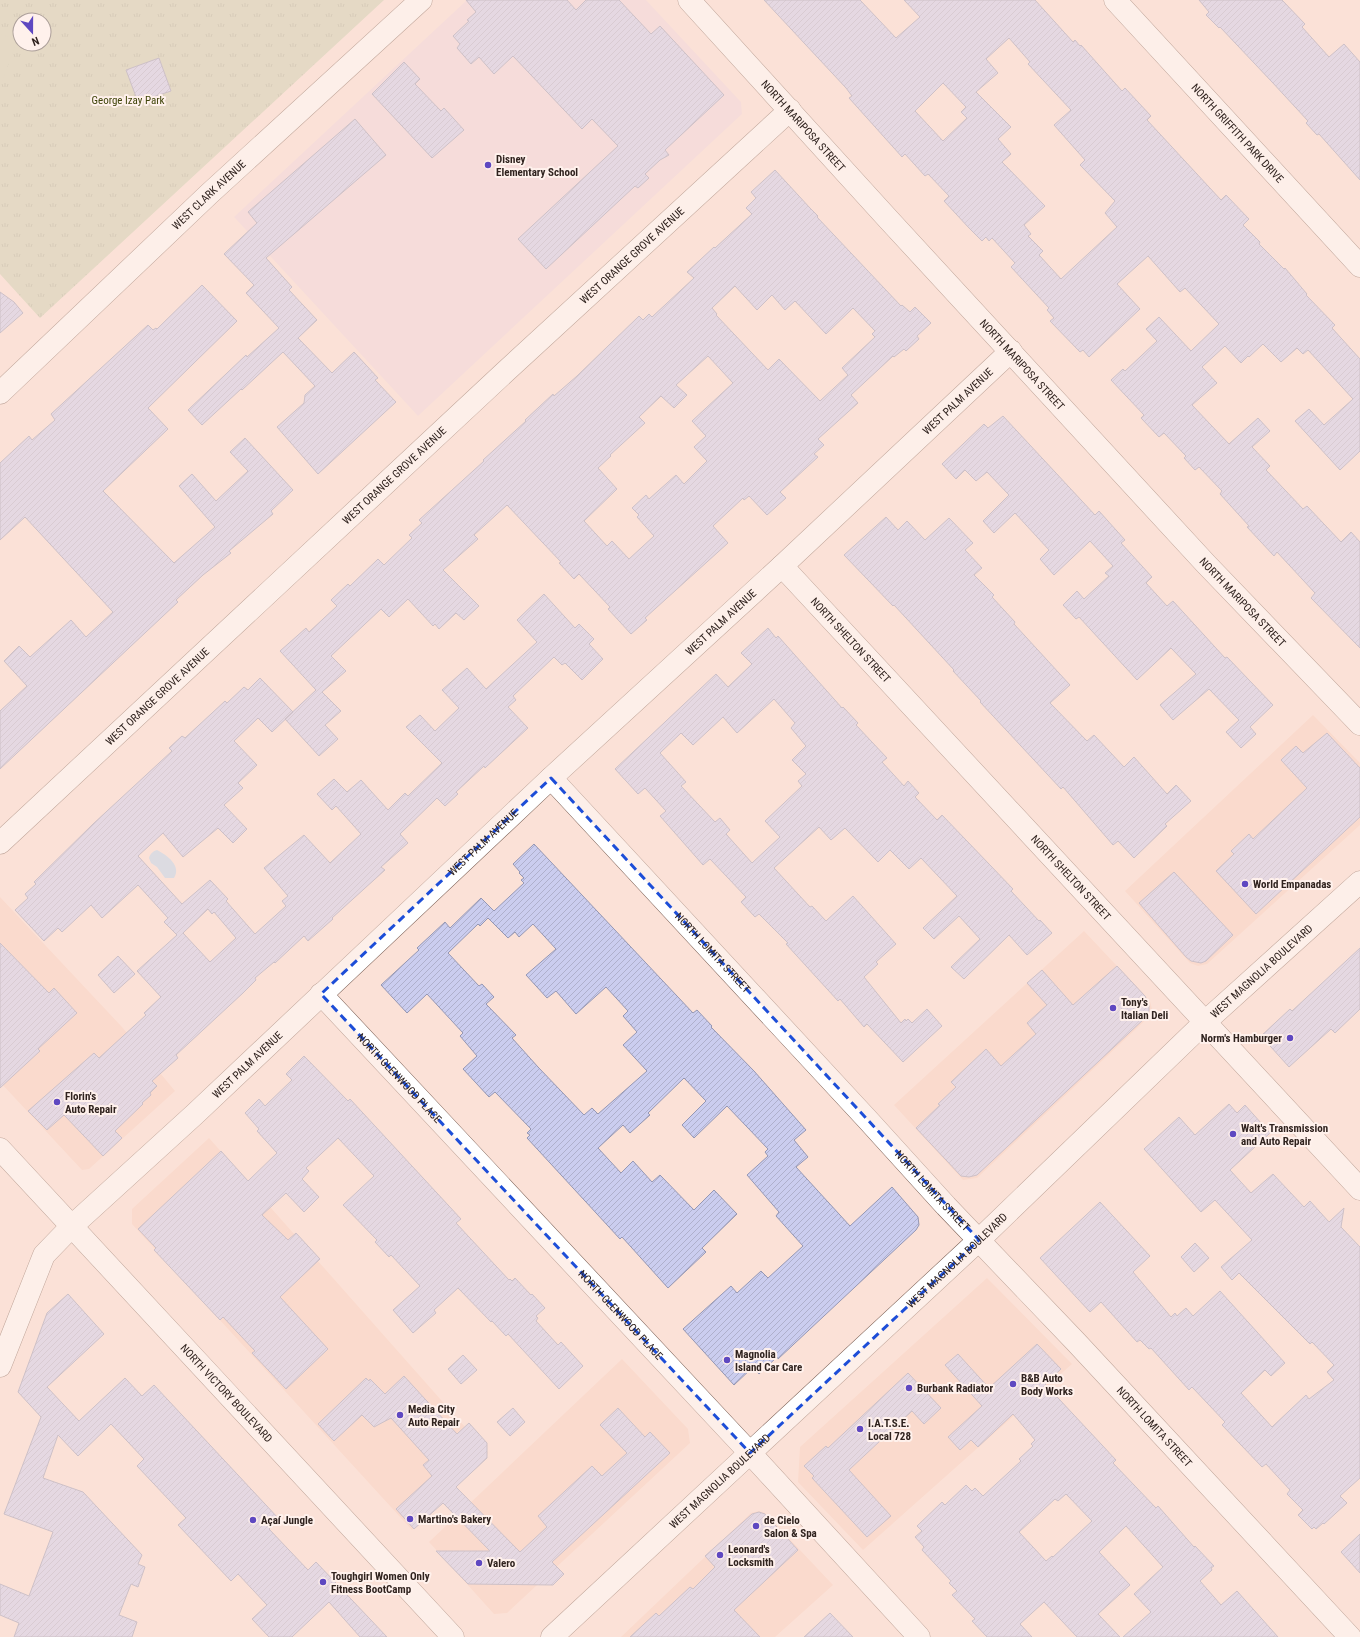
<svg xmlns="http://www.w3.org/2000/svg" width="1360" height="1637" font-family="'Roboto Condensed',sans-serif">
<style>
.built{fill:#f9d0c1}
.education{fill:#efd6dd}
.park{fill:url(#park-tufts);fill-rule:evenodd}
.garden{fill:#c9ceaf}
.water{fill:#b7d3ed}
.building{fill:url(#building-hatch);stroke:#9597b3;fill-rule:evenodd}
.lines{fill:none;stroke-linecap:round;stroke-linejoin:round}
.minor-casing{stroke:#7a5e53;stroke-width:23}
.major-casing{stroke:#7a5e53;stroke-width:23}
.minor{stroke:#fff;stroke-width:22}
.major{stroke:#fff;stroke-width:22}
.marked{fill:none;stroke:#1d4ed8;stroke-width:3;stroke-dasharray:8 5;stroke-linejoin:round}
.poi-dot{fill:#5e48c1;stroke:#fff1ec;stroke-width:1.5}
.labels{text-anchor:middle;dominant-baseline:central;stroke-width:4;stroke-linejoin:round;paint-order:stroke}
.park-label{font-size:11px;fill:#40450a;stroke:#fff1ec}
.street-label{font-size:11px;fill:#30231f;stroke:#fff1ec}
.poi-label{font-size:11px;font-weight:bold;fill:#30231f;stroke:#fff1ec;text-anchor:start}
</style>
<defs>
<pattern id="park-tufts" width="24" height="20" patternUnits="userSpaceOnUse"><rect width="24" height="20" fill="#c9ceaf"/><path d="M3 7l-1-3M5 7V3M7 7l1-3M15 17l-1-3M17 17v-4M19 17l1-3" fill="none" stroke="#adb196"/></pattern>
<pattern id="building-hatch" width="6" height="6" patternUnits="userSpaceOnUse"><rect width="6" height="6" fill="#cbcdef"/><path d="M-1 1l2-2M0 6l6-6M5 7l2-2" fill="none" stroke="#afb0cc"/></pattern>
</defs>
<rect width="100%" height="100%" fill="#fbe1d7"/>
<path class="built" d="M1313 715 1360 763V825L1207 964 1198 966 1190 963 1125 891Z
M0 897 122 1027 175 1091 89 1169 82 1170 0 1082Z
M1084 931 1150 1001 1153 1013 977 1178 963 1180 894 1105Z
M209 1138 488 1453 412 1530 132 1224V1209Z
M987 1278 1072 1364 863 1550 798 1482 800 1447Z
M622 1359 688 1429 690 1443 507 1613 494 1614 429 1542Z
M759 1511 765 1513 833 1585 775 1637H621L751 1513Z"/>
<path class="education" d="M467 0H646L741 102 742 114 418 416 234 217Z"/>
<path class="park" d="M0 0H384L40 318 0 274ZM20 20H44V44H20Z"/>
<path class="garden" d="M0 34 17 40 0 88Z"/>
<path class="water" d="M157 850C167 855 182 866 174 878H165L157 867 151 863 149 858C150 854 153 851 157 850Z"/>
<path class="building" d="M466 0H567L576 10 586 0H619L651 34 660 26 724 95 665 150 669 155 660 160 645 174 649 178 638 188 635 186 546 269 518 239 618 146 592 119 582 129 513 56 494 74 479 57 471 64 457 48 460 44 453 36 469 21 467 20 476 12Z
M764 0H860L896 38 920 17 904 0H1035L1073 42 1075 40 1080 46 1081 45 1122 91 1125 88 1151 116 1147 120 1221 200 1226 195 1249 219 1243 225 1260 242 1259 244 1284 269 1285 268 1307 294 1306 295 1335 325 1332 328 1360 359V451L1340 470 1295 421 1309 409 1324 425 1353 399 1308 350 1303 354 1297 348 1281 362 1263 344 1249 357 1248 356 1241 363 1225 346 1202 367 1217 383 1192 405 1229 444 1258 418 1270 431 1252 447 1270 466 1266 470 1303 509 1307 506 1341 542 1351 532 1360 542V648L1311 598 1315 593 1277 552 1274 556 1247 527 1249 526 1220 494 1222 491 1199 467 1195 470 1184 458 1186 456 1164 433 1159 437 1141 418 1144 415 1111 380 1123 369 1125 371 1157 341 1146 329 1159 317 1191 351 1219 324 1185 288 1180 292 1148 256 1117 284 1140 309 1089 357 1083 350 1080 352 1050 321 1054 318 1047 310 1049 308 1011 267 1015 263 992 238 989 241 986 237 982 241 969 228 944 201 949 196 928 174 925 176 905 154 902 157 849 98 852 96 846 88ZM1009 38 1030 62 1028 64 1071 110 1054 125 1085 160 1080 165 1115 201 1105 213 1117 227 1061 279 1039 255 1043 251 1028 236 1031 234 1024 225 1045 206 1002 162 1011 154 998 139 1011 127 976 92 998 73 986 59ZM943 83 966 107 961 112 967 118 943 141 915 111Z
M1199 0H1282L1305 24 1302 27 1329 57 1344 44 1360 62V180L1319 134 1317 135 1306 123 1308 121 1272 82 1220 27 1219 28 1206 15 1209 12Z
M159 58 171 91 138 102 126 70Z
M404 62 420 79 415 84 441 111 444 108 464 130 432 158 372 94Z
M355 119 386 155 266 258 292 287 289 290 317 320 298 338 332 373 354 352 378 378 375 380 396 402 318 474 277 427 304 403 305 395 315 386 283 352 242 390 241 389 202 425 188 410 246 355 247 357 279 328 246 293 254 285 224 254 257 223 248 212Z
M775 170 810 208 818 216 817 217 901 306 902 305 910 312 915 307 931 323 917 336 919 339 906 351 904 349 894 357 893 356 851 395 858 403 818 439 824 445 814 454 818 457 780 492 786 498 767 515 749 496 744 500 743 498 713 526 728 543 645 618 647 620 631 634 608 609 610 607 579 574 574 579 559 563 561 562 507 505 474 535 478 539 443 570 479 606 464 620 456 613 439 629 435 624 433 626 408 599 389 617 381 609 331 656 346 671 322 692 341 711 325 725 338 739 319 756 285 719 316 690 280 651 306 628 309 632 337 606 331 600 348 584 350 586 378 559 384 565 412 538 409 535 422 523 419 520 484 461 483 460 526 421 525 420 553 394 554 396 577 376 639 316 643 320 649 314 652 317 694 278 687 272 714 247 715 248 752 214 746 208 756 198 751 192ZM735 286 757 310 772 295 785 310 795 301 826 334 853 308 875 331 872 334 875 337 842 368 848 375 820 401 779 359 768 370 716 315 717 314 712 308ZM708 356 733 383 692 421 706 436 694 447 707 461 684 484 676 475 649 499 646 495 632 508 639 515 637 517 654 536 629 559 612 541 607 546 584 521 617 489 598 468 611 456 610 455 645 423 639 417 661 396 674 408 687 395 676 385Z
M202 285 237 321 148 408 168 429 103 491 174 563 215 527 179 486 192 474 216 501 248 471 230 452 245 438 293 490 271 511 273 514 229 551 231 553 203 575 176 600 178 602 0 769V711L27 686 4 661 19 646 30 657 71 620 86 637 113 612 25 517 0 540V463L29 436 32 440 55 420 51 414 148 325 153 330 156 328 157 329Z
M0 292 14 302 23 313 0 333Z
M1003 416 1095 515 1099 511 1125 540 1121 543 1152 577 1146 583 1167 606 1173 601 1225 658 1227 657 1273 705 1250 727 1256 734 1241 748 1226 732 1239 720 1209 689 1173 720 1160 705 1196 674 1171 648 1137 680 1079 617 1076 619 1063 605 1077 591 1084 599 1109 576 1105 573 1113 566 1090 541 1054 575 1040 559 1049 550 1015 513 994 533 983 521 1009 495 987 472 976 481 965 470 956 479 942 464 984 424 988 428Z
M886 517 898 530 907 521 925 540 949 518 973 543 965 550 982 568 974 575 994 595 992 597 1015 622 1014 624 1070 685 1050 703 1087 741 1094 735 1124 767 1134 757 1167 794 1176 785 1191 801 1165 824 1167 826 1134 858 1118 841 1113 845 1063 787 1061 789 980 702 981 701 953 671 954 670 894 605 893 606 844 555Z
M544 594 575 628 579 624 594 639 589 644 603 659 582 680 565 663 562 665 554 657 513 696 516 700 508 707 528 728 485 768 484 766 456 792 458 794 445 806 437 798 400 834 408 843 381 867 385 870 332 918 333 919 308 941 304 936 275 963 274 962 255 978 256 980 243 993 176 1055 178 1058 152 1081 157 1086 150 1093 151 1095 142 1103 143 1104 115 1131 122 1138 103 1156 64 1115 47 1130 28 1111 94 1053 99 1058 146 1015 144 1013 161 997 137 971 177 935 164 922 168 918 138 885 102 918 91 905 62 932 58 928 44 941 15 910 28 898 25 894 36 884 34 882 93 824 172 751 169 748 182 736 185 738 225 701 227 703 244 687 248 690 260 678 293 712 272 732 258 718 234 741 257 765 238 783 243 788 224 805 247 829 233 843 218 828 183 857 163 833 138 856 182 904 210 880 228 899 226 901 255 934 286 906 282 901 288 896 264 868 304 835 330 863 361 834 336 806 332 810 317 794 334 779 347 792 361 780 388 810 405 793 408 796 442 763 406 727 420 715 435 731 459 708 442 690 467 668 486 689 537 642 517 620ZM208 909 212 914 214 912 236 938 210 962 183 933Z
M768 628 776 638 778 636 842 708 843 707 858 723 856 725 887 758 882 762 904 786 908 781 919 793 915 797 937 820 942 815 1013 889 1011 891 1039 921 1040 920 1052 933 1027 955 1009 935 964 979 951 967 980 939 959 916 934 939 923 928 957 896 921 858 909 869 890 850 878 862 845 828 831 840 819 827 774 868 810 907 812 906 826 921 853 896 896 944 876 962 878 964 864 977 901 1023 905 1019 906 1021 908 1019 912 1023 927 1009 942 1026 903 1062 867 1024 864 1027 840 999 838 1001 786 944 788 943 759 914 755 917 741 902 746 897 710 859 703 865 660 816 666 811 645 788 638 794 615 769 716 674 728 687 752 664 741 653ZM774 699 795 723 791 728 806 746 792 760 806 774 798 781 802 786 765 821 780 837 752 863 726 834 730 830 720 818 715 822 681 786 686 782 660 753 681 733 693 745 723 717 737 733Z
M1327 733 1360 768V817L1256 914 1216 871 1234 854 1231 851 1249 834 1253 839 1307 788 1281 760 1296 746 1303 753Z
M534 844 693 1013 697 1010 712 1026 711 1027 754 1071 806 1130 794 1140 808 1157 796 1167 850 1226 892 1187 918 1217 919 1225 916 1230 778 1359 777 1357 759 1374 753 1367 734 1385 683 1329 731 1286 737 1293 761 1271 768 1278 803 1246 776 1216 779 1212 747 1175 768 1156 765 1152 768 1149 727 1106 694 1138 682 1125 706 1101 684 1078 648 1113 650 1115 630 1133 623 1125 598 1148 621 1173 633 1161 652 1182 660 1175 694 1210 714 1190 737 1214 702 1248 706 1252 668 1288 622 1237 620 1239 527 1138 530 1135 527 1133 531 1129 495 1092 489 1097 463 1069 477 1056 460 1036 463 1033 427 994 407 1013 381 985 419 950 417 948 445 922 450 928 481 898 494 911 524 883 521 880 524 878 519 873 520 872 513 864ZM488 918 508 938 515 932 519 937 533 924 556 949 526 975 547 998 556 991 576 1014 606 987 628 1011 623 1016 637 1032 623 1045 647 1071 598 1114 592 1108 584 1115 538 1067 512 1038 516 1035 486 1004 494 997 482 984 479 986 448 953 478 924 480 926Z
M1174 872 1233 935 1206 961 1201 963 1191 961 1186 957 1139 903Z
M0 943 49 993 54 988 77 1013 38 1049 40 1051 0 1088Z
M1360 948V1009L1335 1033 1331 1029 1289 1067 1261 1036 1290 1009 1292 1011Z
M118 956 135 974 114 993 98 975Z
M1117 966 1145 996 1149 1005V1011L1145 1018 977 1175 969 1177 961 1176 916 1128 940 1105 938 1104 956 1087 951 1082 986 1049 1001 1066 1036 1034 1027 1023 1047 1005 1027 983 1042 970 1073 1005Z
M304 1056 348 1101 350 1099 461 1219 456 1223 509 1280 510 1279 512 1281 515 1278 531 1295 532 1294 545 1308 536 1316 538 1318 536 1321 558 1345 561 1342 583 1366 559 1389 508 1334 506 1336 492 1321 491 1322 458 1288 434 1310 436 1313 413 1333 393 1310 420 1286 391 1255 389 1257 375 1242 377 1240 343 1205 374 1176 338 1138 306 1168 309 1171 302 1179 319 1197 304 1212 286 1193 262 1215 288 1240 296 1233 320 1259 280 1297 328 1349 286 1389 252 1353 255 1351 223 1317 220 1320 154 1250 156 1248 138 1229 221 1151 248 1181 277 1153 257 1131 259 1129 245 1113 259 1099 265 1106 292 1080 286 1074Z
M1229 1104 1237 1113 1245 1105 1270 1133 1230 1170 1251 1193 1273 1174 1304 1207 1310 1201 1329 1222 1344 1208 1341 1227 1360 1247V1478L1340 1496 1347 1503 1324 1524 1323 1523 1316 1529 1314 1527 1312 1529 1298 1515 1303 1510 1287 1494 1290 1490 1266 1464 1262 1467 1241 1445 1222 1425 1225 1422 1192 1387 1189 1390 1151 1348 1149 1349 1140 1340 1137 1342 1101 1302 1090 1312 1040 1258 1100 1202 1150 1256 1133 1272 1171 1317 1175 1313 1177 1316 1186 1308 1193 1316 1220 1291 1285 1363 1271 1376 1265 1370 1241 1393 1272 1427 1306 1395 1309 1399 1334 1380 1327 1372 1334 1365 1312 1342 1310 1344 1239 1273 1232 1280 1221 1267 1252 1240 1215 1200 1201 1212 1144 1149 1179 1117 1195 1135Z
M1195 1243 1209 1258 1194 1272 1181 1257Z
M68 1294 104 1334 47 1387 79 1421 125 1378 142 1396 154 1385 279 1519 269 1529 308 1570 316 1562 387 1637H360L329 1602 292 1637H269L252 1619 267 1605 238 1574 231 1581 178 1525 186 1518 137 1466 144 1459 111 1424 78 1456 58 1435 43 1478 83 1492 142 1555 138 1564 145 1567 138 1587 131 1584 119 1615 137 1622 132 1637H14L19 1623 0 1615V1584L29 1596 53 1532 4 1514 41 1417 18 1392 47 1313Z
M1037 1344 1061 1369 1045 1384 1116 1460 1113 1463 1156 1508 1158 1506 1194 1547 1195 1546 1214 1566 1211 1568 1212 1570 1200 1581 1221 1605 1237 1591 1278 1637H1123L1151 1612 1134 1594 1163 1567 1126 1526 1099 1552 1130 1585 1098 1614 1120 1637H1077L1044 1602 1020 1624 1032 1637H987L972 1621 975 1619 952 1595 957 1591 949 1583 951 1581 922 1550 924 1547 915 1537 922 1531 917 1526 942 1502 945 1505 966 1485 972 1491 975 1488 983 1496 1021 1461 1019 1459 1033 1446 1031 1444 1035 1440 1013 1414 978 1447 971 1440 960 1450 948 1437 982 1406 945 1365 958 1354 989 1388ZM1066 1494 1092 1521 1053 1557 1052 1556 1046 1561 1019 1532 1055 1499 1058 1501Z
M463 1355 477 1370 461 1384 448 1369Z
M908 1373 941 1408 924 1424 912 1411 849 1470 891 1516 867 1537 812 1478 814 1476 804 1466 826 1446 828 1448Z
M404 1376 457 1434 469 1423 487 1443V1458L456 1487 520 1552 547 1527 538 1516 592 1466 602 1476 627 1453 600 1425 618 1408 645 1437 650 1432 670 1453 552 1562 564 1574 553 1585 468 1584 436 1551H490L443 1503 414 1529 396 1509 432 1476 423 1465 429 1460 391 1418 374 1427 362 1415 334 1441 318 1424 366 1378 369 1381 370 1379 385 1394Z
M513 1408 525 1422 510 1436 497 1422Z
M759 1512 765 1514 798 1550 734 1610 760 1637H630L656 1613 659 1616 690 1587 693 1589 715 1567 705 1556 752 1514Z
M1360 1534V1573L1341 1552Z
M830 1613 853 1637H804Z"/>
<g class="lines">
<g class="minor-casing">
<g id="minor">
<path id="s1" d="M689 0 889 220 1206 564 1360 724"/>
<path id="s2" d="M1115 0 1360 266"/>
<path id="s3" d="M0 393 209 194 421 0"/>
<path id="s4" d="M782 566 1360 1189"/>
<path id="s5" d="M551 778 867 1119 946 1206 1076 1342 1350 1637"/>
<path id="s6" d="M0 843 505 372 790 110"/>
<path id="s7" d="M321 994 750 1453 919 1637"/>
<path id="s8" d="M0 1366 44 1255 72 1226 195 1114 551 778 782 566 1011 351"/>
</g>
</g>
<g class="major-casing">
<g id="major">
<path id="s9" d="M0 1149 453 1637"/>
<path id="s10" d="M552 1637 979 1240 1205 1022 1360 882"/>
</g>
</g>
<use href="#minor" class="minor"/>
<use href="#major" class="major"/>
</g>
<path d="M0 0H1360V1637H0ZM551 778 979 1240 750 1453 321 994Z" fill="#fbe1d7" fill-opacity=".55" fill-rule="evenodd"/>
<path class="marked" d="M551 778 979 1240 750 1453 321 994Z"/>
<g class="poi-dot">
<circle cx="488" cy="165" r="4"/>
<circle cx="1245" cy="884" r="4"/>
<circle cx="1113" cy="1008" r="4"/>
<circle cx="1290" cy="1038" r="4"/>
<circle cx="57" cy="1102" r="4"/>
<circle cx="1233" cy="1134" r="4"/>
<circle cx="727" cy="1360" r="4"/>
<circle cx="1013" cy="1384" r="4"/>
<circle cx="909" cy="1388" r="4"/>
<circle cx="400" cy="1415" r="4"/>
<circle cx="860" cy="1429" r="4"/>
<circle cx="410" cy="1519" r="4"/>
<circle cx="253" cy="1520" r="4"/>
<circle cx="756" cy="1526" r="4"/>
<circle cx="720" cy="1555" r="4"/>
<circle cx="479" cy="1563" r="4"/>
<circle cx="323" cy="1582" r="4"/>
</g>
<g class="labels">
<g class="park-label">
<text x="128" y="100">George Izay Park</text>
</g>
<g class="street-label">
<text stroke="none"><textPath href="#s1" startOffset="170">NORTH MARIPOSA STREET</textPath></text>
<text stroke="none"><textPath href="#s2" startOffset="181">NORTH GRIFFITH PARK DRIVE</textPath></text>
<text stroke="none"><textPath href="#s3" startOffset="288">WEST CLARK AVENUE</textPath></text>
<text stroke="none"><textPath href="#s6" startOffset="863">WEST ORANGE GROVE AVENUE</textPath></text>
<text stroke="none"><textPath href="#s1" startOffset="494">NORTH MARIPOSA STREET</textPath></text>
<text stroke="none"><textPath href="#s8" startOffset="1370">WEST PALM AVENUE</textPath></text>
<text stroke="none"><textPath href="#s6" startOffset="539">WEST ORANGE GROVE AVENUE</textPath></text>
<text stroke="none"><textPath href="#s1" startOffset="818">NORTH MARIPOSA STREET</textPath></text>
<text stroke="none"><textPath href="#s8" startOffset="1046">WEST PALM AVENUE</textPath></text>
<text stroke="none"><textPath href="#s4" startOffset="101">NORTH SHELTON STREET</textPath></text>
<text stroke="none"><textPath href="#s6" startOffset="215">WEST ORANGE GROVE AVENUE</textPath></text>
<text stroke="none"><textPath href="#s8" startOffset="722">WEST PALM AVENUE</textPath></text>
<text stroke="none"><textPath href="#s4" startOffset="425">NORTH SHELTON STREET</textPath></text>
<text stroke="none"><textPath href="#s5" startOffset="238">NORTH LOMITA STREET</textPath></text>
<text stroke="none"><textPath href="#s10" startOffset="973">WEST MAGNOLIA BOULEVARD</textPath></text>
<text stroke="none"><textPath href="#s8" startOffset="398">WEST PALM AVENUE</textPath></text>
<text stroke="none"><textPath href="#s7" startOffset="115">NORTH GLENWOOD PLACE</textPath></text>
<text stroke="none"><textPath href="#s5" startOffset="562">NORTH LOMITA STREET</textPath></text>
<text stroke="none"><textPath href="#s10" startOffset="553">WEST MAGNOLIA BOULEVARD</textPath></text>
<text stroke="none"><textPath href="#s7" startOffset="439">NORTH GLENWOOD PLACE</textPath></text>
<text stroke="none"><textPath href="#s9" startOffset="333">NORTH VICTORY BOULEVARD</textPath></text>
<text stroke="none"><textPath href="#s5" startOffset="886">NORTH LOMITA STREET</textPath></text>
<text stroke="none"><textPath href="#s10" startOffset="229">WEST MAGNOLIA BOULEVARD</textPath></text>
</g>
<g class="poi-label">
<text x="496" y="159">Disney<tspan x="496" dy="13">Elementary School</tspan></text>
<text x="1253" y="884">World Empanadas</text>
<text x="1121" y="1002">Tony's<tspan x="1121" dy="13">Italian Deli</tspan></text>
<text x="1282" y="1038" text-anchor="end">Norm's Hamburger</text>
<text x="65" y="1096">Florin's<tspan x="65" dy="13">Auto Repair</tspan></text>
<text x="1241" y="1128">Walt's Transmission<tspan x="1241" dy="13">and Auto Repair</tspan></text>
<text x="735" y="1354">Magnolia<tspan x="735" dy="13">Island Car Care</tspan></text>
<text x="1021" y="1378">B&amp;B Auto<tspan x="1021" dy="13">Body Works</tspan></text>
<text x="917" y="1388">Burbank Radiator</text>
<text x="408" y="1409">Media City<tspan x="408" dy="13">Auto Repair</tspan></text>
<text x="868" y="1423">I.A.T.S.E.<tspan x="868" dy="13">Local 728</tspan></text>
<text x="418" y="1519">Martino's Bakery</text>
<text x="261" y="1520">Açaí Jungle</text>
<text x="764" y="1520">de Cielo<tspan x="764" dy="13">Salon &amp; Spa</tspan></text>
<text x="728" y="1549">Leonard's<tspan x="728" dy="13">Locksmith</tspan></text>
<text x="487" y="1563">Valero</text>
<text x="331" y="1576">Toughgirl Women Only<tspan x="331" dy="13">Fitness BootCamp</tspan></text>
</g>
</g>
<g transform="translate(32 32) rotate(159)"><circle r="19" fill="#fff1ec" stroke="#ac9f9a"/>
<path d="M0-3L7 15L0 10L-7 15Z" fill="#5e48c1"/>
<text y="-6" font-size="11" font-weight="bold" text-anchor="middle" fill="#30231f">N</text>
</g>
</svg>
